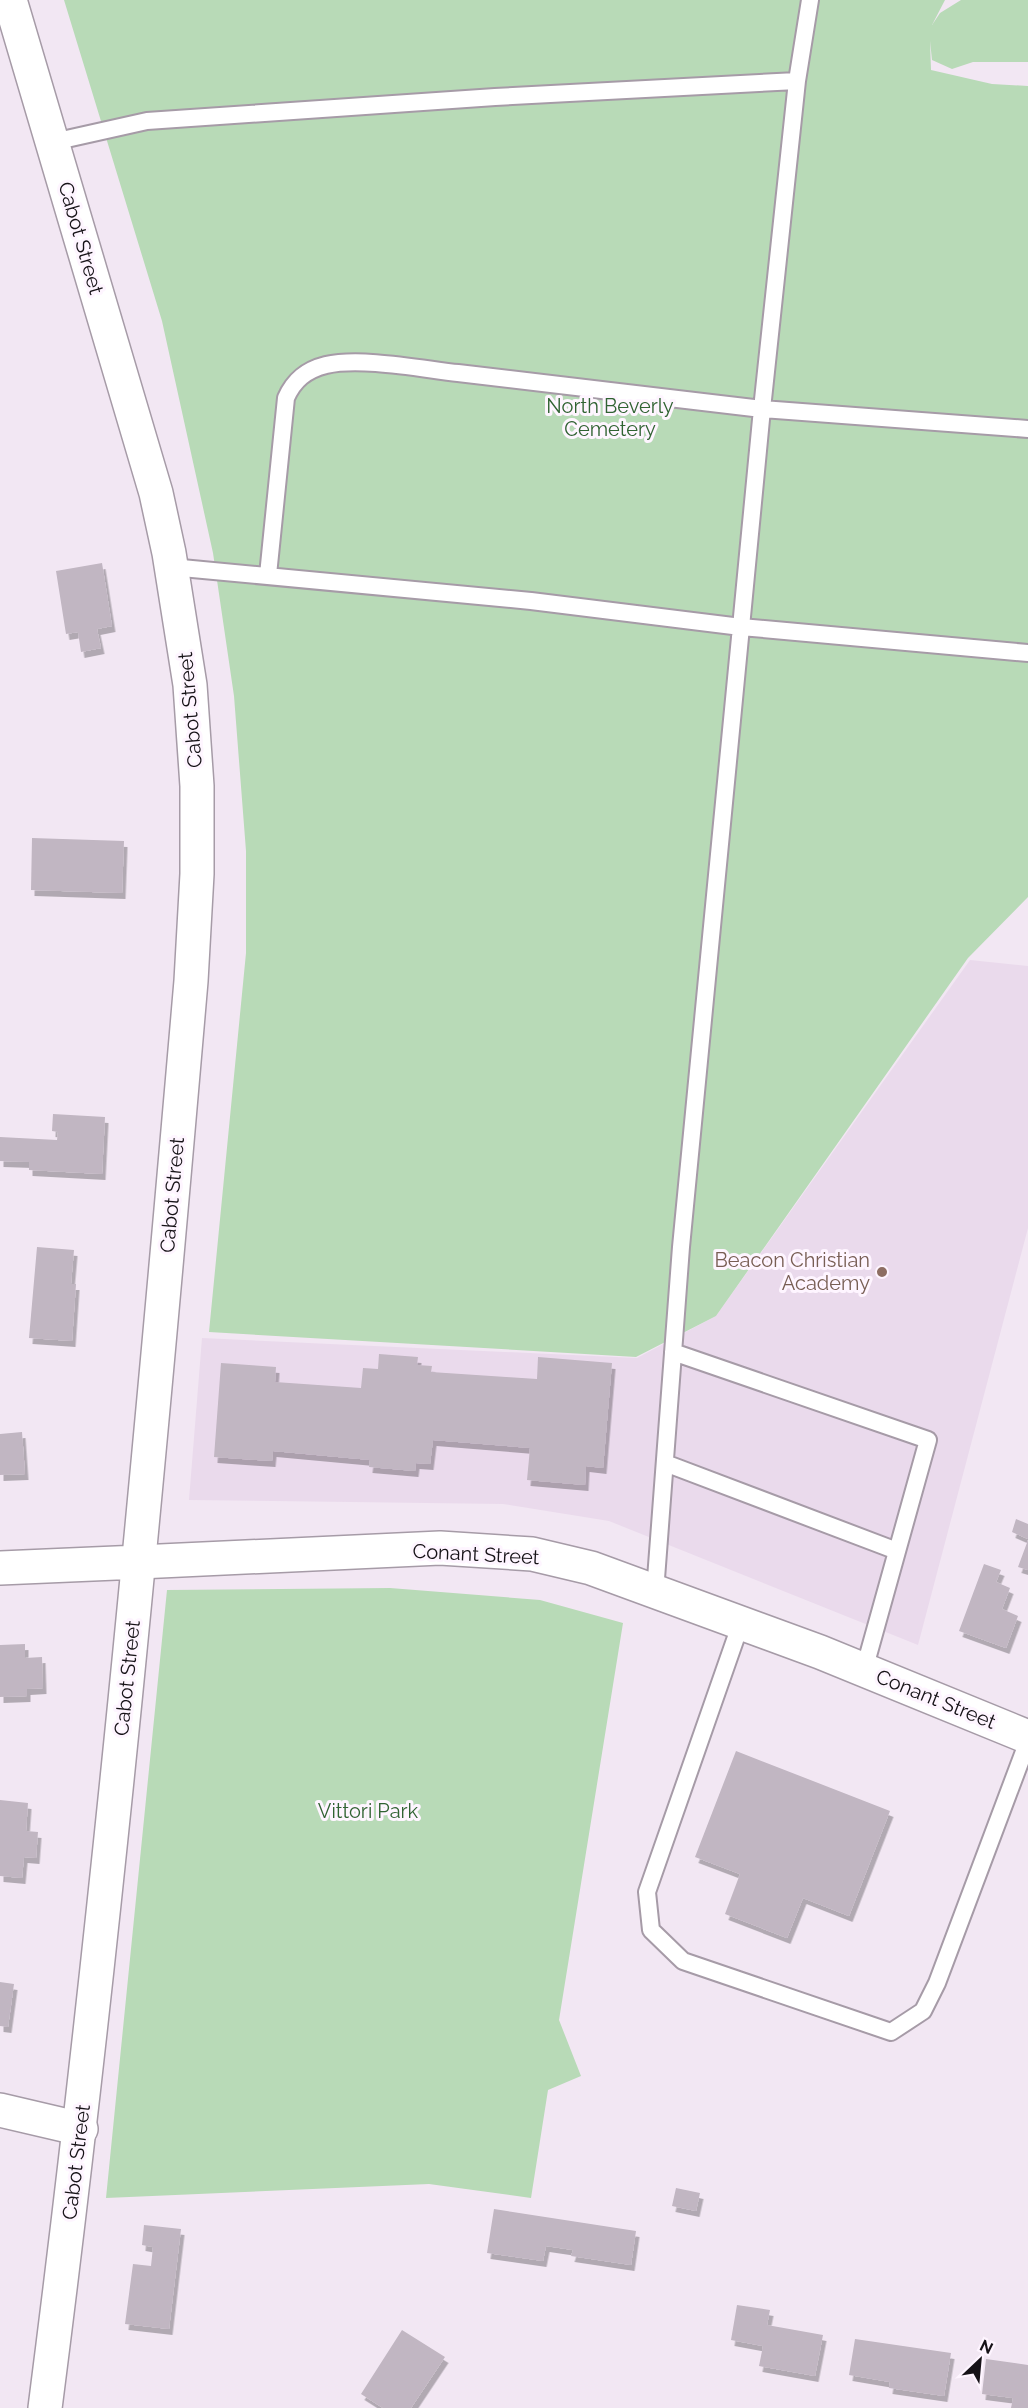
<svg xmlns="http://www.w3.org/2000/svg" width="1028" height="2408" font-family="Raleway,sans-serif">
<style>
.built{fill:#eadaec}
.green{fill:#b8dab7}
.building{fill:#c1b6c2;filter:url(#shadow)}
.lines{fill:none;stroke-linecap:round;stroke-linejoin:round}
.service-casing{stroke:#a69ba7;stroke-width:20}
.minor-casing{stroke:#a69ba7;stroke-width:36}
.tertiary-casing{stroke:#a69ba7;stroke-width:36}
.secondary-casing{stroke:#a69ba7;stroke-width:36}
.service{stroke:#fff;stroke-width:16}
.minor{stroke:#fff;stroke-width:33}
.tertiary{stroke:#fff;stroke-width:33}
.secondary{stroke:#fff;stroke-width:33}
.education-dot{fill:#8d6e63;stroke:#fef5ff;stroke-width:2}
.labels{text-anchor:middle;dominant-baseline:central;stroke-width:6;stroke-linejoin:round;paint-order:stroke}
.street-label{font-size:20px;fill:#161217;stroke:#fef5ff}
.park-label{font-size:20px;fill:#306332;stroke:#fef5ff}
.education-label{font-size:20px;fill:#785e54;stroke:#fef5ff;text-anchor:end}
</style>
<defs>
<filter id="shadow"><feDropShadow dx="3.5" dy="6" stdDeviation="0" flood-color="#0004"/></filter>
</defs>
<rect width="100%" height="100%" fill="#f2e7f3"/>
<path class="built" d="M970 960 1028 966V1228L918 1645 609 1521 503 1504 189 1500 202 1338 637 1358 716 1316Z"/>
<path class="green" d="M64 0H945L932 25 940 13 961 0H1028V62H973L952 69 932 60 930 41 931 70 992 84 1028 86V897L968 958 716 1316 636 1357 209 1332 246 953V851L234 696 213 553 162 321Z
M390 1588 540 1600 623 1623 559 2020 581 2076 548 2090 531 2198 429 2184 106 2198 167 1590Z"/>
<path class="building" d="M102 563 112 626 97 629 101 648 81 652 78 632 66 634 56 571Z
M32 838 124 841 122 893 31 890Z
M53 1114 105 1117 102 1174 29 1170V1162L0 1161V1137L57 1140 58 1132 52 1131Z
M37 1247 74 1250 71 1284H76L72 1341 29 1338Z
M379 1354 418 1357 417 1365 432 1366 431 1372 537 1379 538 1357 612 1363 603 1468 586 1466 585 1485 527 1480 530 1448 433 1440 430 1464 416 1463 415 1471 369 1467 370 1460 273 1451 272 1461 214 1457 221 1363 276 1367 275 1382 361 1388 363 1368 378 1369Z
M22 1432 25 1474 0 1475V1434Z
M1016 1519 1028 1524V1539L1012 1532Z
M1028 1540V1570L1018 1567Z
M984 1564 1001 1570 996 1582 1010 1588 1002 1609 1018 1616 1006 1648 959 1631Z
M25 1644V1658L42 1657 43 1688 27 1689V1696L0 1697V1645Z
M736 1751 890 1811 849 1916 803 1898 787 1938 725 1914 740 1874 695 1857Z
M0 1800 28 1803 26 1831 38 1832 36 1858 24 1857 22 1878 0 1876Z
M0 1982 14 1984 8 2027 0 2026Z
M676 2188 700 2193 696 2211 672 2206Z
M494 2209 636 2231 631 2265 571 2256 573 2250 546 2246 543 2261 487 2253Z
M144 2225 181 2229 169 2329 125 2324 133 2264 151 2266 153 2247 142 2245Z
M737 2305 770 2310 767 2325 823 2335 815 2376 759 2366 763 2346 731 2340Z
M402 2330 445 2357 411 2408H383L361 2394Z
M855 2339 951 2353 944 2396 889 2388 890 2382 849 2375Z
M986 2359 1028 2365V2408H1011L1013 2398 982 2394Z"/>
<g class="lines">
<g class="service-casing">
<path id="service" d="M810 0 797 81 762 409 1028 429
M53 142 147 121 495 97 797 81
M171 567 531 601 741 627 681 1247 655 1592
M268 575 286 398C294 380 306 370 326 365 361 357 422 369 458 373 559 385 661 397 762 409L741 627 1028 653
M673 1352 928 1440 864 1670
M665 1463 897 1551
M741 1623 647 1892 651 1930 683 1961 891 2032 923 2011 937 1983 1028 1741"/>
</g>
<g class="minor-casing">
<path id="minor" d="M0 2110 81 2129"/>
</g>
<g class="tertiary-casing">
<path id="tertiary" d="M139 1562 440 1548 532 1554 591 1568 820 1652 1028 1737"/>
</g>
<g class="secondary-casing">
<path id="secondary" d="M10 0 156 493 169 553 190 685 197 786V874L191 981C150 1458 106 1934 45 2408
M0 1568 139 1562"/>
</g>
<use href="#service" class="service"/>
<use href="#minor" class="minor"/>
<use href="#tertiary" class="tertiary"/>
<use href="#secondary" class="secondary"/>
</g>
<circle class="education-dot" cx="882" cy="1272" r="6"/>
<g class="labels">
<g class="street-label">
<text transform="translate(81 238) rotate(74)">Cabot Street</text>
<text transform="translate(190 710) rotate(-95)">Cabot Street</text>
<text transform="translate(172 1195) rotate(-85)">Cabot Street</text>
<text transform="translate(476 1554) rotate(3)">Conant Street</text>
<text transform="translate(127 1678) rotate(-84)">Cabot Street</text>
<text transform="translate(936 1699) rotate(22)">Conant Street</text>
<text transform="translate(76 2162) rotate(-83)">Cabot Street</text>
</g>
<g class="park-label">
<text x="610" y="406">North Beverly<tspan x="610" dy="23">Cemetery</tspan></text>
<text x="368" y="1811">Vittori Park</text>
</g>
<g class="education-label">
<text x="870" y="1260">Beacon Christian<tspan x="870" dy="23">Academy</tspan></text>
</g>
</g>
<g transform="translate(980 2360) rotate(26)" stroke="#fef5ff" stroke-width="4.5" paint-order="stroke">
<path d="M0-4.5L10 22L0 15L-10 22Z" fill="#161217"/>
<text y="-9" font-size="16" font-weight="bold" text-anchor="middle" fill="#161217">N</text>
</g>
</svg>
